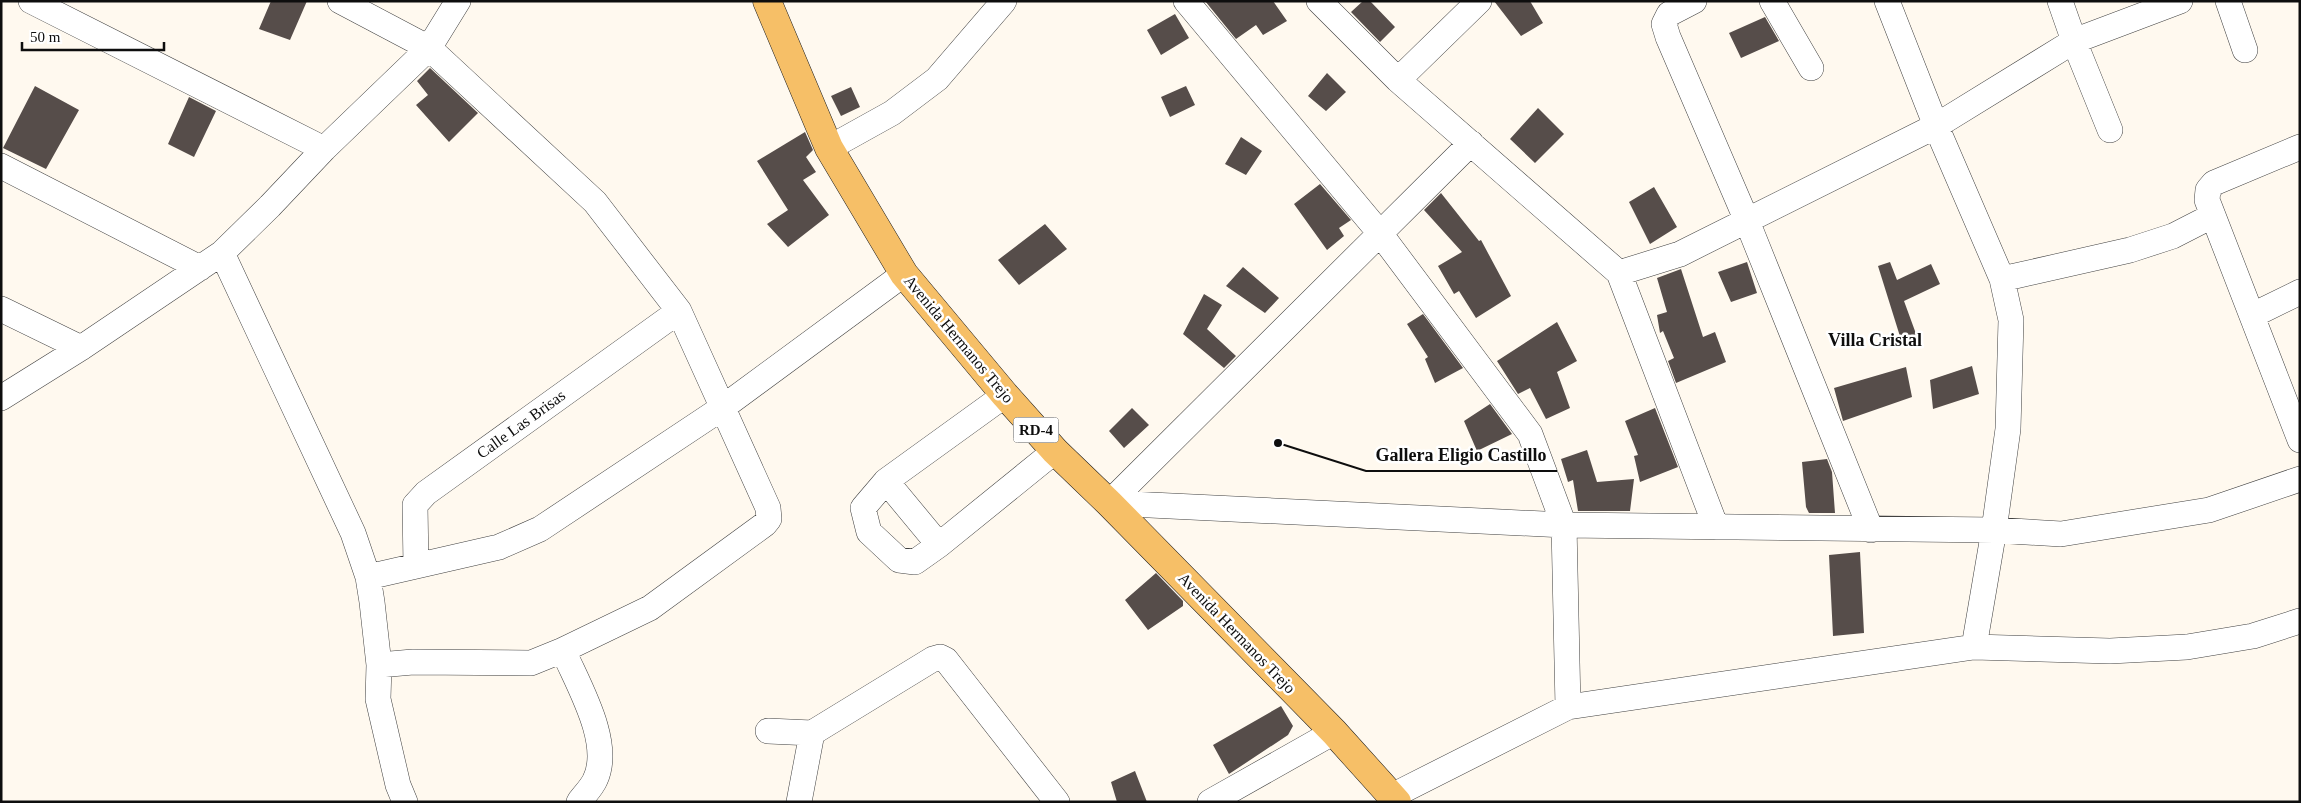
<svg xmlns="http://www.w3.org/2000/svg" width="2301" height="803" font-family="Georgia,serif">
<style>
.building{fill:#564d4a}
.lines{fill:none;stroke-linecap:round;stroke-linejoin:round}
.minor-casing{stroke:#414141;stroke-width:26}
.major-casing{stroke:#1f1f1f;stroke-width:29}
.minor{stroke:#fff;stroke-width:25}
.major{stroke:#f6bf67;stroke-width:28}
.labels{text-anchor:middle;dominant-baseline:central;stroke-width:5;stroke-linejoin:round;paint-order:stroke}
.shield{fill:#fff;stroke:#565656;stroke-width:1}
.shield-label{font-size:15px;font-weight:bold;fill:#0e0e0e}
.street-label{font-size:16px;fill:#0e0e0e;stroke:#fff}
.neighbourhood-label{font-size:18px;font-weight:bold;fill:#0e0e0e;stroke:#fff}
.leader{fill:none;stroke:#0e0e0e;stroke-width:2}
.callout-dot{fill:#0e0e0e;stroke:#fff;stroke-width:2}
.callout-label{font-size:18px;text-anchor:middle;font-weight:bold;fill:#0e0e0e;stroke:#fff;stroke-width:5;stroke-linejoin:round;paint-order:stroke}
</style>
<rect width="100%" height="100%" fill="#fff9ef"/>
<path class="building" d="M271 1H307L290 40 259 29Z
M1205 1H1273L1287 21 1263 35 1256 25 1236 39Z
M1363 1H1370L1395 27 1380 42 1351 12Z
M1494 1H1530L1543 23 1521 36Z
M1175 14 1189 38 1161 55 1147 30Z
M1765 17 1779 41 1741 58 1729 33Z
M430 68 478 113 449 142 416 105 428 95 417 81Z
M1327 73 1346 92 1326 111 1308 96Z
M35 86 79 110 46 169 3 148Z
M1186 86 1195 105 1170 117 1161 97Z
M851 87 860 107 841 116 831 96Z
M189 97 216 111 194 157 168 144Z
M1538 108 1564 134 1535 163 1510 139Z
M805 132 813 150 806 157 816 172 803 180 829 215 788 247 767 224 788 210 757 161Z
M1241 137 1262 151 1246 175 1225 164Z
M1320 184 1351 220 1339 228 1344 236 1327 250 1294 204Z
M1654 187 1677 227 1650 244 1629 202Z
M1441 193 1479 241 1481 240 1511 296 1476 318 1459 291 1454 294 1438 266 1462 252 1424 210Z
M1045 224 1067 249 1019 285 998 260Z
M1747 262 1757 293 1731 302 1718 272Z
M1890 262 1897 280 1931 264 1940 284 1904 301 1919 342 1903 346 1878 266Z
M1243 267 1279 298 1265 313 1226 286Z
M1681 269 1703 337 1715 332 1726 362 1676 383 1668 361 1674 358 1663 331 1660 333 1657 315 1667 312 1657 278Z
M1204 294 1222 305 1207 329 1236 356 1224 368 1183 334Z
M1423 314 1463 368 1435 383 1425 359 1428 357 1407 324Z
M1557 322 1577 361 1557 372 1570 408 1546 419 1530 388 1518 394 1497 361Z
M1972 366 1979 394 1933 409 1930 380Z
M1906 367 1912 397 1843 421 1834 388Z
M1490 404 1512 434 1477 451 1464 421Z
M1132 408 1149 425 1124 448 1109 431Z
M1655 408 1678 467 1640 482 1634 456 1638 455 1625 421Z
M1587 450 1597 482 1634 479 1630 511H1578L1573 480 1568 482 1561 459Z
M1827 459 1832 472 1835 513H1809L1806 507 1802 462Z
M1860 552 1864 633 1833 636 1829 555Z
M1156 573 1183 601V606L1148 630 1125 600Z
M1281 706 1293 726 1288 735 1229 774 1213 745Z
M1135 771 1147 802H1117L1111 782Z"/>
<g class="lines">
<g class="minor-casing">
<path id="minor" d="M31 1 324 149
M340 1 429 48 595 202 679 311 768 508 769 519 765 524 650 608 563 650 531 663 413 662 379 665
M1186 1 1379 232 1530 434 1564 525 1568 707
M1319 1 1398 80 1619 273 1716 527
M1694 1 1669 14 1664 24 1668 37 1747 221 1871 530
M1772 1 1811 68
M1887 1 1936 126 2002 279 2011 320 2008 429 1994 530 1974 647
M2060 1 2074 41 2110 130
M2228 1 2245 50
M1398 80 1479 1
M2300 147 2214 183 2208 190 2207 200 2300 440
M829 148 892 113 937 79 1004 1
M1 166 200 268
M222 253 353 533 368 577 372 602 379 665 378 699 398 785 405 802
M1619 273 1680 254 1936 126 2074 41 2180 1
M2002 279 2130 250 2173 236 2212 216
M1 309 81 348
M2253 315 2300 292
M1005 395 886 481 863 508 869 532 899 560 915 562 939 545 1055 451
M1 398 81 348 222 253 270 206 324 149 429 48 458 1
M886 481 939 545
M1109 503 1564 525 1994 530 2061 534 2209 510 2300 479
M1109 503 1471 143
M416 566 415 505 426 493 679 311
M368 577 499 547 540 529 722 408 904 274
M563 650C578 685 613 743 595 780 592 787 584 795 579 802
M768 731 812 733 933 659 940 657 946 660 1057 802
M1392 796 1568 707 1974 647 2110 651 2187 647 2253 636 2300 621
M799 802 812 733
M1210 802 1334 732"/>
</g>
<g class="major-casing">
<path id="major" d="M767 1 829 148 904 274 1005 395 1055 451 1109 503 1334 732 1397 802"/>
</g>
<use href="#minor" class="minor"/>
<use href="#major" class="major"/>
</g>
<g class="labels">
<rect class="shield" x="1013.5" y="417.5" width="45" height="25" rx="4"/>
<g class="shield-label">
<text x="1036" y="430">RD-4</text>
</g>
<g class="street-label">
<text transform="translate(959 339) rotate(50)">Avenida Hermanos Trejo</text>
<text transform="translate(521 424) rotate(-36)">Calle Las Brisas</text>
<text transform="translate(1237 633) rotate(46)">Avenida Hermanos Trejo</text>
</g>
<g class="neighbourhood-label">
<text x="1875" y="340">Villa Cristal</text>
</g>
</g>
<path class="leader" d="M1278 443L1366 471H1557"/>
<circle class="callout-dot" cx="1278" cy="443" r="5"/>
<g class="callout-label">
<text x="1461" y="461">Gallera Eligio Castillo</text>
</g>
<rect width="2301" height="803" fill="none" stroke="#0e0e0e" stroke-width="5"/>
<path d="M22 42v8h142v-8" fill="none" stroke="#0e0e0e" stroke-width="2.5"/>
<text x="30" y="42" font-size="15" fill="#0e0e0e" stroke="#ffffff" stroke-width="4" paint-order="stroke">50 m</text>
</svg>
